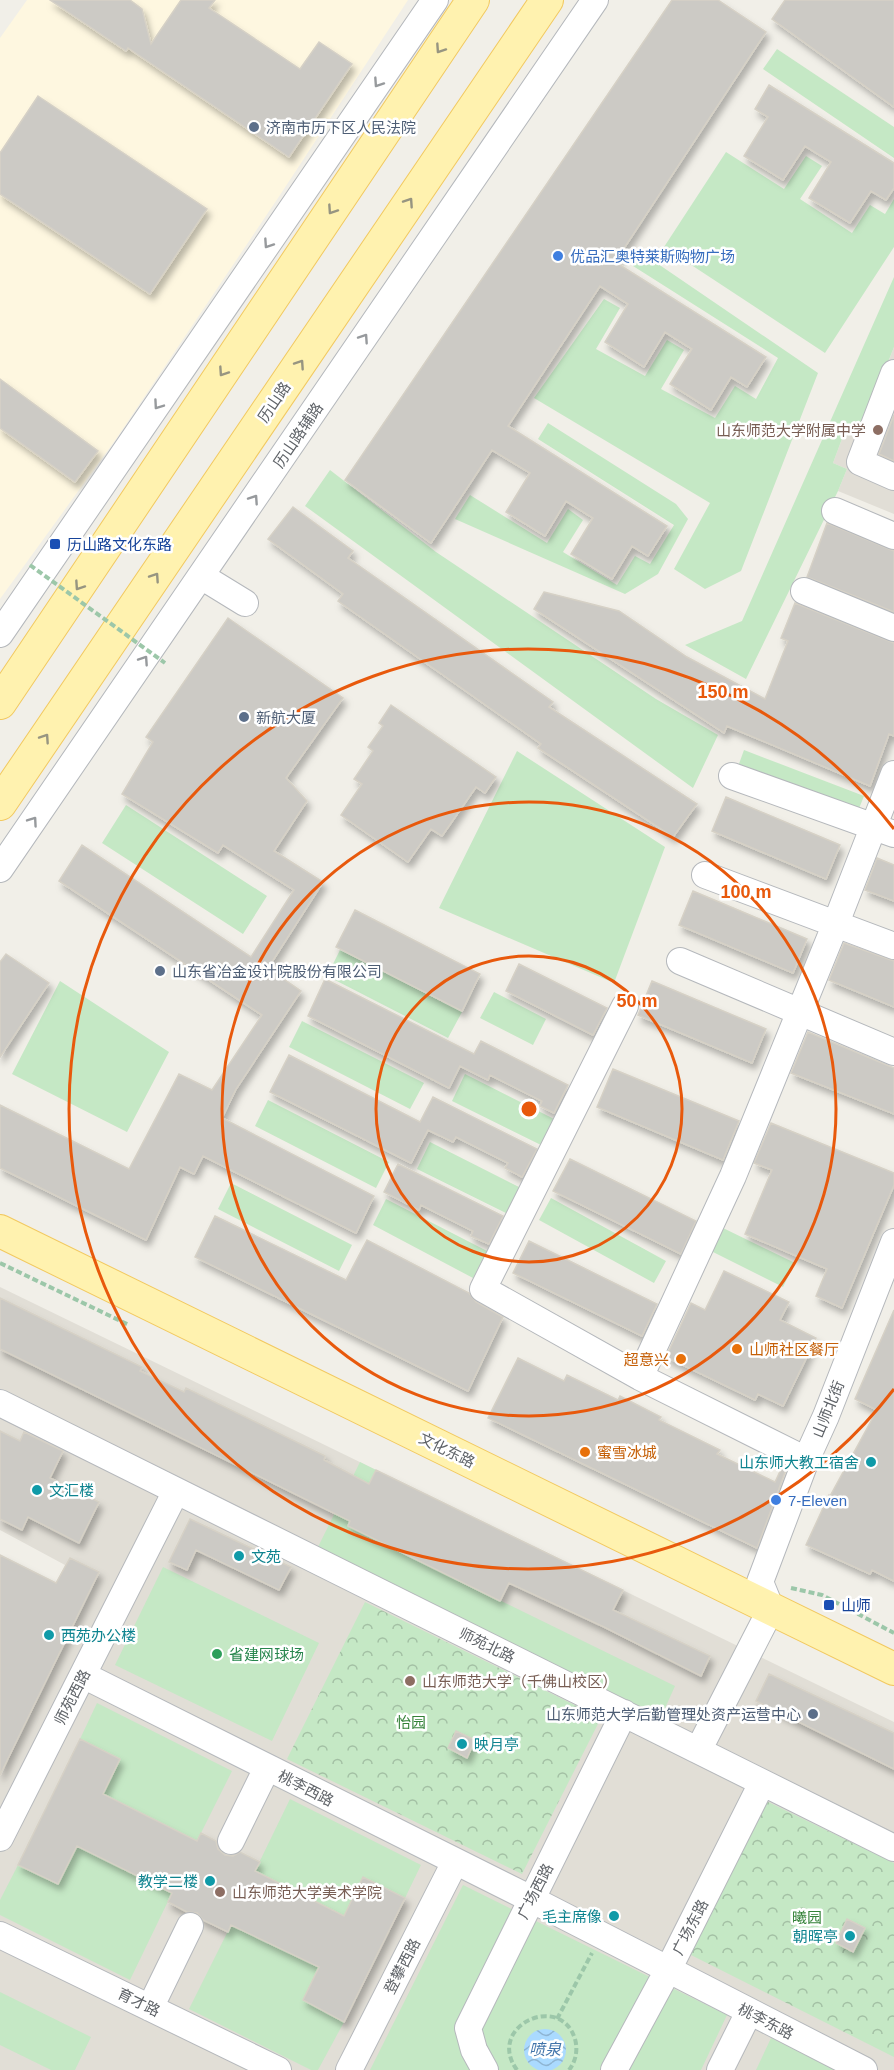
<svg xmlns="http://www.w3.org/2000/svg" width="894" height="2070" font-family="Arial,'Noto Sans SC',sans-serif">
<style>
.commercial{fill:#fef7e0}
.education{fill:#e1ded6}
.park{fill:url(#park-crowns)}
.garden{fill:#c5e8c5}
.water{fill:url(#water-waves)}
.building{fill:#cccac5;stroke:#d6d1c6;stroke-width:1.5;filter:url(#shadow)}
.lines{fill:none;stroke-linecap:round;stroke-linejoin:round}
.minor-casing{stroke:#b5b8bc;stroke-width:28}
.major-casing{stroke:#f2c960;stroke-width:34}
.path{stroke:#9cc7a9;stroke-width:4;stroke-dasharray:6 3;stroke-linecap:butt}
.minor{stroke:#fff;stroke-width:26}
.major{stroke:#fff2af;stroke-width:32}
.path-bridge{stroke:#9cc7a9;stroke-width:4;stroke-dasharray:6 3;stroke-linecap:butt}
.oneway{stroke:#979581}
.oneway2{stroke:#979a9d}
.ring{fill:none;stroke:#e8590c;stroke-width:3}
.service-dot{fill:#5c6f8a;stroke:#fff;stroke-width:2}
.shop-dot{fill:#3f7fe0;stroke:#fff;stroke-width:2}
.education-dot{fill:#8d6e63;stroke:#fff;stroke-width:2}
.transit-dot{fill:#1a4fb4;stroke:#fff;stroke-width:2}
.food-dot{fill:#e8710a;stroke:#fff;stroke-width:2}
.culture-dot{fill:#0f9aa8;stroke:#fff;stroke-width:2}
.leisure-dot{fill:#2e9e5b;stroke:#fff;stroke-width:2}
.labels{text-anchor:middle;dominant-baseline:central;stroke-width:5;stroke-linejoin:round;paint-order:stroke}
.service-label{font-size:15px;fill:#4e5e75;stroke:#fff;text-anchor:start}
.shop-label{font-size:15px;fill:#366cbe;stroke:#fff;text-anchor:start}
.street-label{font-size:15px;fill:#5f6368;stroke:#fff}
.education-label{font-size:15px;fill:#785e54;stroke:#fff;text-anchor:start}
.transit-label{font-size:15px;fill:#164399;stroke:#fff;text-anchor:start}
.food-label{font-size:15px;fill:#c56008;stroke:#fff;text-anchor:start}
.culture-label{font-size:15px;fill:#0d838f;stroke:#fff;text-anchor:end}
.leisure-label{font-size:15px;fill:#27864d;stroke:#fff;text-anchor:start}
.park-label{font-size:15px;fill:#348238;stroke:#fff}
.water-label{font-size:16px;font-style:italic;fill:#4174aa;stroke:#fff}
.centre{fill:#e8590c;stroke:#fff;stroke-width:3}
.ring-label{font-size:18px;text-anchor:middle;font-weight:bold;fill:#e8590c;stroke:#fff;stroke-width:5;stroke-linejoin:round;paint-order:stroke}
</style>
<defs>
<pattern id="park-crowns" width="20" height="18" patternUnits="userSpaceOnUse" patternTransform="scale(1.5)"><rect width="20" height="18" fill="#c5e8c5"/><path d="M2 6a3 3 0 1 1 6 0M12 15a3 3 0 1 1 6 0" fill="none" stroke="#a3c0a4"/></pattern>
<pattern id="water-waves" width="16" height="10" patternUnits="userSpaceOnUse" patternTransform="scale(1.5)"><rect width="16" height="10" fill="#aadaff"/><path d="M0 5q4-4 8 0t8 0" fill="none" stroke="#8eb4d2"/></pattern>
<filter id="shadow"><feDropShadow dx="3.5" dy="6" stdDeviation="3" flood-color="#0004"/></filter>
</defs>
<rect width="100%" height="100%" fill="#f1efe8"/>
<path class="commercial" d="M27 0H408L280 195 116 439 0 599V38Z"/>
<path class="education" d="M894 347V514L838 491 847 469 833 463 846 428 861 433Z
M0 1287 894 1722V2070H0V1699L65 1565 0 1530Z"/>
<path class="park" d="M365 1602 601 1718 522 1874 287 1759Z
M762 1799 894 1863V2057L685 1952Z"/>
<path class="garden" d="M777 49 894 127V158L763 69Z
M726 152 784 189 806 156 822 166 800 199 852 233 870 205 885 214 894 199V247L825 353 664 247Z
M642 253 818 373 741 571 705 589 674 569 710 503 534 398 604 299 620 308 596 349 645 376 667 340 684 350 661 389 715 418 735 386 756 399 778 358 633 266Z
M894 277V347L860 433 846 428 833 463 847 469 838 491 746 679 685 645 742 621Z
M548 423 676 504 688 519 658 574 625 594 455 519 470 495 547 543 568 509 583 520 563 552 617 585 635 556 650 564 674 525 538 439Z
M330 470 436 552 656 699 718 735 693 788 305 506Z
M744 750 864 796 850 831 731 786Z
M517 751 665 847 614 983 439 908Z
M126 805 267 896 243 934 102 843Z
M340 950 462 1012 448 1038 327 976Z
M60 981 169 1052 127 1132 12 1074Z
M494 992 546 1019 533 1045 480 1018Z
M302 1021 424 1083 410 1109 289 1047Z
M465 1074 558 1121 545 1147 452 1101Z
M268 1100 389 1162 376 1188 255 1126Z
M430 1142 523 1189 510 1215 417 1169Z
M231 1183 352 1245 339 1271 218 1209Z
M551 1198 666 1261 654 1283 539 1220Z
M386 1199 487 1251 473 1278 373 1225Z
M723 1228 795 1263 783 1287 711 1251Z
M360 1462 376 1470 348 1526 675 1686 661 1717 317 1549Z
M163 1567 319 1643 272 1741 115 1665Z
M97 1703 232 1771 197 1841 103 1794 120 1759 80 1739Z
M290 1799 421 1865 405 1898 344 1916 255 1871Z
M77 1846 172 1893 130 1980 0 1915V1900L18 1865 58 1884Z
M463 1885 727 2015 701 2070H370Z
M231 1925 319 1967 303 2000 344 2022 318 2070H311L189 2009Z
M0 1992 91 2037 75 2070H51L0 2045Z
M771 2038 836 2070H756Z"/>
<path class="water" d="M524 2050a21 21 0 1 1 42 0a21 21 0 1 1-42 0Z"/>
<path class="building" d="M50 0H130L142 9 151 44 181 0H215L209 8 300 69 319 42 352 64 289 157 128 48 126 51Z
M672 0H718L766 32 615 262 766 357 747 387 731 377 711 410 670 384 692 349 665 332 644 367 605 342 628 304 600 286 508 426 667 526 648 556 632 546 612 579 571 554 593 518 566 501 545 536 506 512 530 473 492 450 431 543 345 480Z
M785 0H894V107L772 19Z
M769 85 894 163V188L886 200 871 191 850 223 809 198 831 162 805 146 783 180 744 156 768 117 755 109Z
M38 96 207 209 150 294 0 194V153Z
M0 379 98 451 75 482 0 428Z
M894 415V461L879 454Z
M293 507 353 551 348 558 553 702 549 707 697 804 673 837 538 748 541 744 338 601 343 594 268 539Z
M827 523 894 551V612L807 577Z
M544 592 619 611 687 657 765 699 788 641 781 638 795 603 894 643V736L889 734 870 786 727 726 724 733 534 609Z
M228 618 343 698 286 778 307 801 274 851 323 882 268 968 301 991 236 1089 222 1118 374 1196 356 1233 203 1156 194 1174 180 1167 146 1240 0 1168V1105L129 1169 179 1074 212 1090 262 1015 59 881 82 845 251 957 294 890 223 845 218 853 122 794 153 742 146 737Z
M391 705 496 777 485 793 476 787 442 836 431 829 408 862 341 815 362 784 354 779 373 751 368 747 383 726 379 723Z
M726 797 840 845 826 879 712 831Z
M877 858 894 865V901L865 890Z
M693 891 807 939 793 973 679 925Z
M355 910 480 974 462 1011 336 947Z
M844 943 894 961V1007L829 980Z
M6 954 49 983 0 1057V962Z
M519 964 607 1008 593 1035 506 991Z
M325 979 474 1054 481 1041 568 1085 554 1113 540 1106 542 1101 490 1075 488 1080 460 1066 449 1088 308 1016Z
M652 981 766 1029 752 1063 638 1015Z
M808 1032 894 1068V1114L791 1073Z
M289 1055 420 1122 433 1097 537 1149 522 1177 505 1168 508 1163 456 1137 453 1142 428 1130 411 1163 270 1092Z
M613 1069 739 1121 723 1160 597 1107Z
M771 1123 894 1173V1185L842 1308 816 1296 827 1269 745 1234 772 1170 754 1163Z
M570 1159 696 1221 681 1254 553 1191Z
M398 1164 503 1216 489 1244 471 1236 473 1231 421 1205 419 1210 384 1192Z
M215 1216 346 1280 367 1240 469 1293 476 1302 503 1317 468 1391 195 1257Z
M529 1241 657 1304 642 1336 513 1273Z
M724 1271 789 1302 780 1320 816 1338 783 1406 758 1394 755 1400 666 1357 691 1303 705 1310Z
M0 1298 142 1367 140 1371 184 1392 186 1388 325 1456 324 1460 369 1484 376 1470 623 1590 613 1610 710 1656 701 1676 604 1627 509 1583 500 1601 348 1526 350 1521 0 1349Z
M894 1310V1581L872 1570 870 1574 806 1545 829 1495 830 1496 877 1410 855 1399Z
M518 1358 564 1381 567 1375 618 1400 620 1396 661 1417 659 1420 720 1450 717 1454 775 1482 783 1465 787 1467 757 1548 488 1418Z
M0 1431 20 1441 24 1432 63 1451 50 1478 99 1502 79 1543 28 1517 22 1530 0 1519Z
M190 1519 291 1567 279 1590 196 1550 187 1570 169 1562Z
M0 1555 56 1583 70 1558 99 1572 0 1775Z
M769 1674 894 1733V1769L756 1701Z
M456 1731 475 1740 467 1758 448 1748Z
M80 1739 120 1759 103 1794 197 1841 201 1833 216 1841 218 1849 225 1855 233 1856 240 1852 260 1862 255 1871 344 1916 363 1877 405 1898 344 2022 303 2000 319 1967 231 1925 228 1932 203 1920 197 1913 187 1912 168 1902 172 1893 77 1846 58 1884 18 1865Z
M847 1919 865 1928 853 1952 836 1943Z"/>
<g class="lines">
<g class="minor-casing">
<path id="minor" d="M894 373 860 462 894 477
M835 511 894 536
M201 576 245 603
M804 591 894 628
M0 634 435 0
M732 776 894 834
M0 869 595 0
M705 875 894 946
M680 961 894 1052
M625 1006 483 1289 640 1377 806 1460
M640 1377 733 1176 836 923 894 774
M0 1403 894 1848
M83 1675 531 1899 864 2070
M699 1749 771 1609 760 1582 806 1460 826 1416 894 1242
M0 1838 176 1491
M231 1841 267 1768
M0 1935 278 2070
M150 2008 190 1926
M349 2070 455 1862
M485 2070 474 2050 468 2028 624 1713
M614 2070 668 1970 762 1783
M720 2070 749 2012"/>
</g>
<g class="major-casing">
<path id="major" d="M0 703 473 0
M0 804 547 0
M0 1231 894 1669"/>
</g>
<path class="path" d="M0 1263 129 1325
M791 1588 822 1595 894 1633
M557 2019 592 1953
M517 2070C485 2027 560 1991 575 2039 578 2050 576 2061 569 2070"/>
<use href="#minor" class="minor"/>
<use href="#major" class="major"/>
<path class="path-bridge" d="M30 565 165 663"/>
</g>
<defs><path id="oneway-chevron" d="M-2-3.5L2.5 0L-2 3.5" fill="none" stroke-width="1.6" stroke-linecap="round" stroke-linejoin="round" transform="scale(1.5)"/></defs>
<g class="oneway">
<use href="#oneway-chevron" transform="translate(440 49) rotate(124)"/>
<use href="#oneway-chevron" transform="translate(409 202) rotate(-56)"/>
<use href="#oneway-chevron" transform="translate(332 210) rotate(124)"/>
<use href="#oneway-chevron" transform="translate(300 364) rotate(-56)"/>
<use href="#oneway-chevron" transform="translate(223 372) rotate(124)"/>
<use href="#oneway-chevron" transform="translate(155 577) rotate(-56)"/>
<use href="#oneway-chevron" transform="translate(79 586) rotate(124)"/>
<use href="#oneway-chevron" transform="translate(45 738) rotate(-56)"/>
</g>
<g class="oneway2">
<use href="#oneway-chevron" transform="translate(378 83) rotate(124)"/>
<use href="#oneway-chevron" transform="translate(268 244) rotate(124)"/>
<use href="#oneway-chevron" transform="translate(364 338) rotate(-56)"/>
<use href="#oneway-chevron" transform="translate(158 405) rotate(125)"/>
<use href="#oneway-chevron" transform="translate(254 499) rotate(-56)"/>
<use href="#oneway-chevron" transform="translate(144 660) rotate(-56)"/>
<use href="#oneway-chevron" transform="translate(33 821) rotate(-55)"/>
</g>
<g class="ring">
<circle cx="529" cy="1109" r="153"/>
<circle cx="529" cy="1109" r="307"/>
<path d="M894 1389A460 460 0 1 1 894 829"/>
</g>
<g class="service-dot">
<circle cx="254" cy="127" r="6"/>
<circle cx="244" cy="717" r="6"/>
<circle cx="160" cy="971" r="6"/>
<circle cx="813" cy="1714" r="6"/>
</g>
<g class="shop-dot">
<circle cx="558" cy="256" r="6"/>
<circle cx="776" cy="1500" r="6"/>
</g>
<g class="education-dot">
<circle cx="878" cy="430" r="6"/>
<circle cx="410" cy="1681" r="6"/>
<circle cx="220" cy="1892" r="6"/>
</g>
<g class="transit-dot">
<rect x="49" y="538" width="12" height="12" rx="3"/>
<rect x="823" y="1599" width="12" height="12" rx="3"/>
</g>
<g class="food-dot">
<circle cx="737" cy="1349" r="6"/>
<circle cx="681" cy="1359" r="6"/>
<circle cx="585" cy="1452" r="6"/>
</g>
<g class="culture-dot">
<circle cx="871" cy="1462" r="6"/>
<circle cx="37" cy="1490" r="6"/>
<circle cx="239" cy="1556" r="6"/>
<circle cx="49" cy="1635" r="6"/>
<circle cx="462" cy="1744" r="6"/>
<circle cx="210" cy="1881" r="6"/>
<circle cx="614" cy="1916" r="6"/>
<circle cx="850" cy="1936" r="6"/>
</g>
<circle class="leisure-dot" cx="217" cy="1654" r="6"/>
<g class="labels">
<g class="service-label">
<text x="266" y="127">济南市历下区人民法院</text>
<text x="256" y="717">新航大厦</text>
<text x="172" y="971">山东省冶金设计院股份有限公司</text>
<text x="801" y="1714" text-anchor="end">山东师范大学后勤管理处资产运营中心</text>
</g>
<g class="shop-label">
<text x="570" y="256">优品汇奥特莱斯购物广场</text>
<text x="788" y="1500">7-Eleven</text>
</g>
<g class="street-label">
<text transform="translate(274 402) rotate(-56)">历山路</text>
<text transform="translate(298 435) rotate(-56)">历山路辅路</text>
<text transform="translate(828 1409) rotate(-68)">山师北街</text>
<text transform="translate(447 1450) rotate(26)">文化东路</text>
<text transform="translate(487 1645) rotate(26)">师苑北路</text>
<text transform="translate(72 1697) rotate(-63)">师苑西路</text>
<text transform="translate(306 1788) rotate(27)">桃李西路</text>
<text transform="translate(535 1891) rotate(-63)">广场西路</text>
<text transform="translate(690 1927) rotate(-63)">广场东路</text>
<text transform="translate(402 1966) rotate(-63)">登攀西路</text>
<text transform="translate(139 2002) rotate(26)">育才路</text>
<text transform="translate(766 2021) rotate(27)">桃李东路</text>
</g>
<g class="education-label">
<text x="866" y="430" text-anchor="end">山东师范大学附属中学</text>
<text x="422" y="1681">山东师范大学（千佛山校区）</text>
<text x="232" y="1892">山东师范大学美术学院</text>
</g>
<g class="transit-label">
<text x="67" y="544">历山路文化东路</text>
<text x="841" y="1605">山师</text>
</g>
<g class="food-label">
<text x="749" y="1349">山师社区餐厅</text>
<text x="669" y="1359" text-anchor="end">超意兴</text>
<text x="597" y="1452">蜜雪冰城</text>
</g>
<g class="culture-label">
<text x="859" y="1462">山东师大教工宿舍</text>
<text x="49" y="1490" text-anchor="start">文汇楼</text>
<text x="251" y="1556" text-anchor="start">文苑</text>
<text x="61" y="1635" text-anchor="start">西苑办公楼</text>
<text x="474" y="1744" text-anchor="start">映月亭</text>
<text x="198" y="1881">教学二楼</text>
<text x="602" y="1916">毛主席像</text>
<text x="838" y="1936">朝晖亭</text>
</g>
<g class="leisure-label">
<text x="229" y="1654">省建网球场</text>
</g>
<g class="park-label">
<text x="411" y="1722">怡园</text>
<text x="807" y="1917">曦园</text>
</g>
<g class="water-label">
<text x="545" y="2049">喷泉</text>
</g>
</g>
<circle cx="529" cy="1109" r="9" class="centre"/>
<g class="ring-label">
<text x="723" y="698">150 m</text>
<text x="746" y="898">100 m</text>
<text x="637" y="1007">50 m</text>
</g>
</svg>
